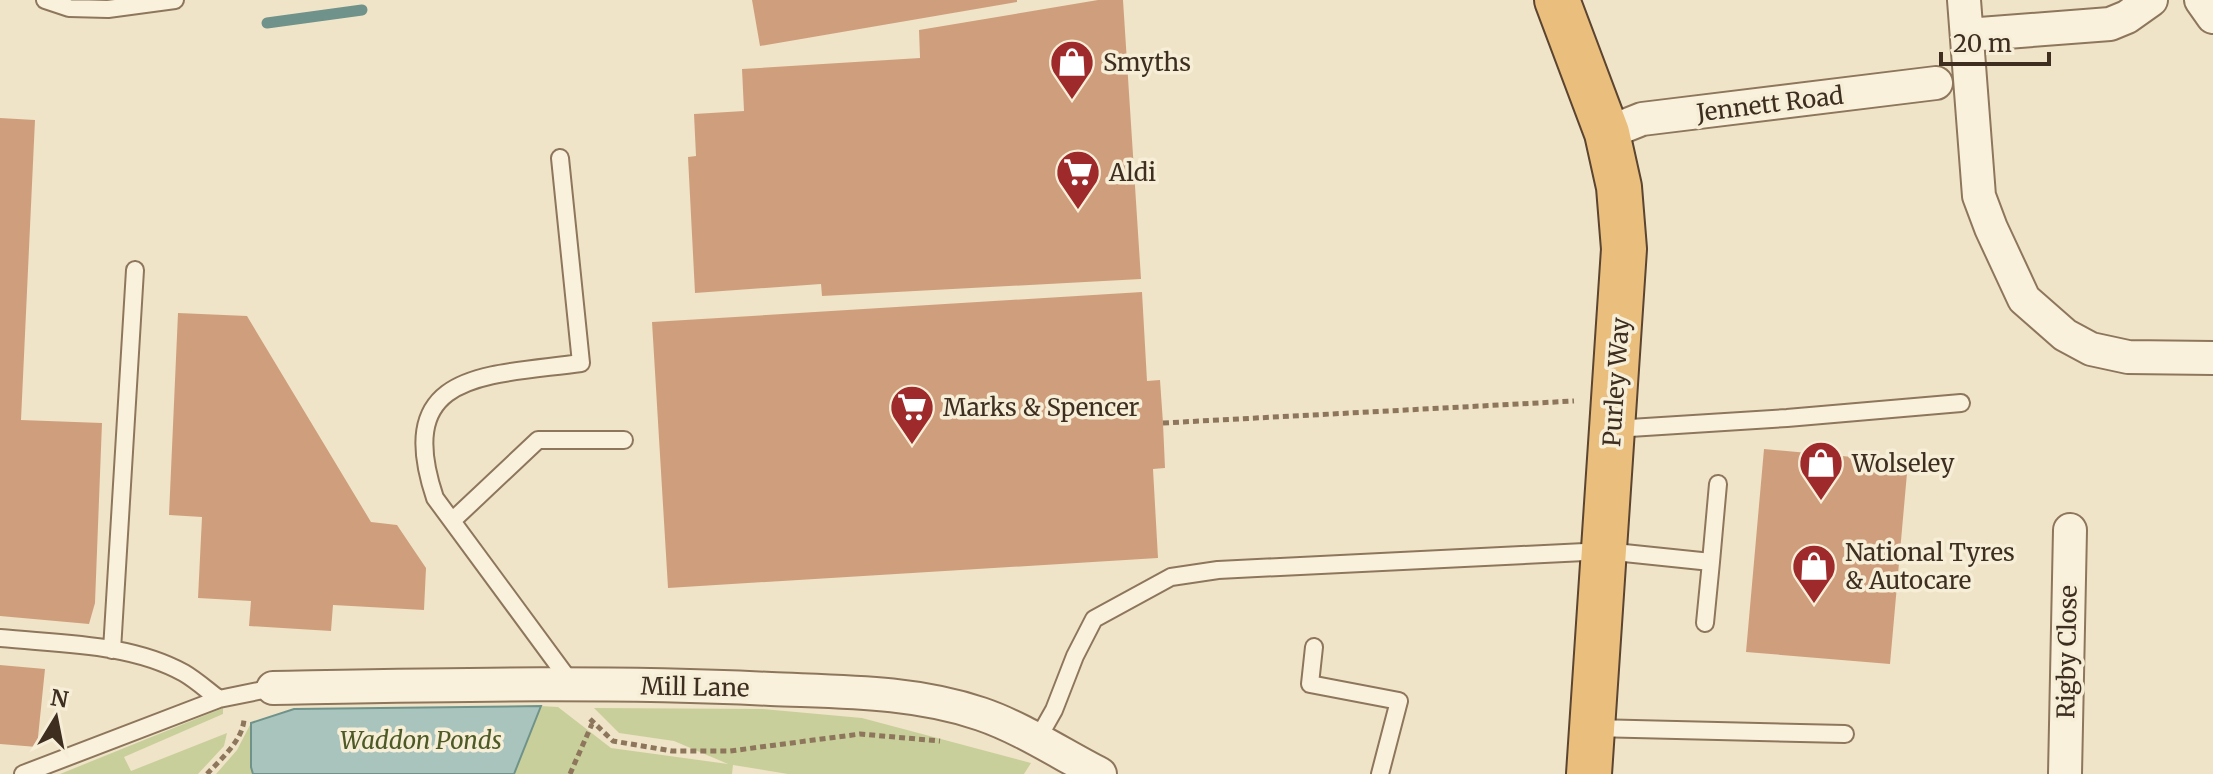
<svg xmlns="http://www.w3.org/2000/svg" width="2213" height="774" font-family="Merriweather,serif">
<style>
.green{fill:#c9cf9b}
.water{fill:#a9c4bc;stroke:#6f938a;stroke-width:2}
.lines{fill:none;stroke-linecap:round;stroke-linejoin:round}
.stream{stroke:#6f938a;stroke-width:11}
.building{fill:#cf9f7d}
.service-casing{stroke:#8d765c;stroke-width:20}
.minor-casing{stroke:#8d765c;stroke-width:36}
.trunk-casing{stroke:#5b4430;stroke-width:48}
.path{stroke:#8d765c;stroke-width:5;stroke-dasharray:6 4;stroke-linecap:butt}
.service{stroke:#faf1dc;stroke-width:16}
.minor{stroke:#faf1dc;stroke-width:32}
.trunk{stroke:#eabe7c;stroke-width:44}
.labels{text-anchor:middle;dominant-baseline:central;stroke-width:7;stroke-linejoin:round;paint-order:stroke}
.poi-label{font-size:24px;fill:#3d2e20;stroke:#f7eed8;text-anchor:start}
.street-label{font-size:24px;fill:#3d2e20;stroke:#f7eed8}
.park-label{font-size:24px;font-style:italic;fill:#4d5a26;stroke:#f7eed8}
</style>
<rect width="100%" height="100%" fill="#f0e4c8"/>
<path class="green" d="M541 706 558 707 611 748 728 764 674 741 619 733 594 708 763 709 862 718 1031 763 1024 774H788L733 765 732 774H216L237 750 251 723 294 709Z
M223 708V714L124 757 131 771 227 733 224 746 198 774H60Z"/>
<path class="water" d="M541 706 514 774H253L251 767V723L294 709Z"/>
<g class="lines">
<path class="stream" d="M267 23 362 10"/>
</g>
<path class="building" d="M752 0H1017V2L760 46Z
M1098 0H1123L1141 279 822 296 821 284 695 293 688 157 696 156 694 114 744 111 742 69 920 58 919 30Z
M0 118 35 120 21 420 102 423 95 603 89 624 0 616Z
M1142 292 1147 381 1160 380 1163 423 1165 468 1153 469 1158 558 668 588 652 322Z
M178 313 247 316 371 522 397 525 426 568 424 610 333 605 331 631 249 626 251 601 198 598 202 517 169 515Z
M1764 449 1908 462 1890 664 1746 652Z
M0 665 45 669 37 747 0 744Z"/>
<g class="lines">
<g class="service-casing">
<path id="service" d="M45 0 69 8 108 9 175 0
M560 158 581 363C487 376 392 370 435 498L572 684
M1614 429 1787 418 1961 403
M452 521 538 440H624
M1705 623 1711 562
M0 638C60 644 130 643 184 673 196 680 207 690 219 699L273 688
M1314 647 1310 684 1399 701 1380 774
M112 650 135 270
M1593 728 1845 734
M1037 740 1054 710 1075 656 1094 619 1171 577 1218 570 1605 551 1711 562 1718 484
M23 774 219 699"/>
</g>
<g class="minor-casing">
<path id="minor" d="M1964 0 1979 196 1991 228 2024 299 2065 335 2091 349 2128 357 2213 358
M2201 0 2213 17
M1967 35 2110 24 2127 17 2151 0
M1607 133 1642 119 1936 83
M273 688C439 685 605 681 771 689 841 692 913 691 981 714 1022 728 1061 754 1100 774
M2065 774 2070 530"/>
</g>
<g class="trunk-casing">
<path id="trunk" d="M1557 0 1607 133 1619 187 1624 249 1589 774"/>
</g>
<path class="path" d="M1163 423 1574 401
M590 719 613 741 672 751H730L860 734 940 741
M207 774C221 759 242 741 244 720
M570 774 592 724"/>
<use href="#service" class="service"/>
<use href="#minor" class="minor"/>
<use href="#trunk" class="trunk"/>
</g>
<defs>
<g id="shop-pin" transform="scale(2.3)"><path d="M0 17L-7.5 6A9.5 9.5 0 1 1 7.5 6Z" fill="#9e2a2b" stroke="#f7eed8"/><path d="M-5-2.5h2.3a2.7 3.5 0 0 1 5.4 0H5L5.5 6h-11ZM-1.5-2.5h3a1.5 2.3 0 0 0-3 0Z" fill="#fff"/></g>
<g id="supermarket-pin" transform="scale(2.3)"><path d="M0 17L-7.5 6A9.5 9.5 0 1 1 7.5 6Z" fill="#9e2a2b" stroke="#f7eed8"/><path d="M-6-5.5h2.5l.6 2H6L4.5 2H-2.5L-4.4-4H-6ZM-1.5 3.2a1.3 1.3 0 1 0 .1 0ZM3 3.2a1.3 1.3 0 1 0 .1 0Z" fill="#fff"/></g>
</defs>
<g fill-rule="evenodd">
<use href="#shop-pin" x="1072" y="62"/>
<use href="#supermarket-pin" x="1078" y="172"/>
<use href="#supermarket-pin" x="912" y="407"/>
<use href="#shop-pin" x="1821" y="463"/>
<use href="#shop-pin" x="1814" y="566"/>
</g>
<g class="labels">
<g class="poi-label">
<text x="1103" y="62">Smyths</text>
<text x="1109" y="172">Aldi</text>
<text x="943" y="407">Marks &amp; Spencer</text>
<text x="1852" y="463">Wolseley</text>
<text x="1845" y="552">National Tyres<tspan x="1845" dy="28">&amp; Autocare</tspan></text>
</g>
<g class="street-label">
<text transform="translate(1770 104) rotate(-7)">Jennett Road</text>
<text transform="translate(1616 382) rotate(-86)">Purley Way</text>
<text transform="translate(2067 652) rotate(-89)">Rigby Close</text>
<text transform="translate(695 687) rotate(1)">Mill Lane</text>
</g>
<g class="park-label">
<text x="421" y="740">Waddon Ponds</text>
</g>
</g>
<g transform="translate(56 718) rotate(10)" stroke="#f7eed8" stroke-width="6" paint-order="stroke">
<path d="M0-6L14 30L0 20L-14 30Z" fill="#3d2e20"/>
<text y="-12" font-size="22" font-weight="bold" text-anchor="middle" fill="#3d2e20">N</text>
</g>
<path d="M1941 52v12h108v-12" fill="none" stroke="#3d2e20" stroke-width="4"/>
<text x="1953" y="52" font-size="24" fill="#3d2e20" stroke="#f7eed8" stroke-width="6" paint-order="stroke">20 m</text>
</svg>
